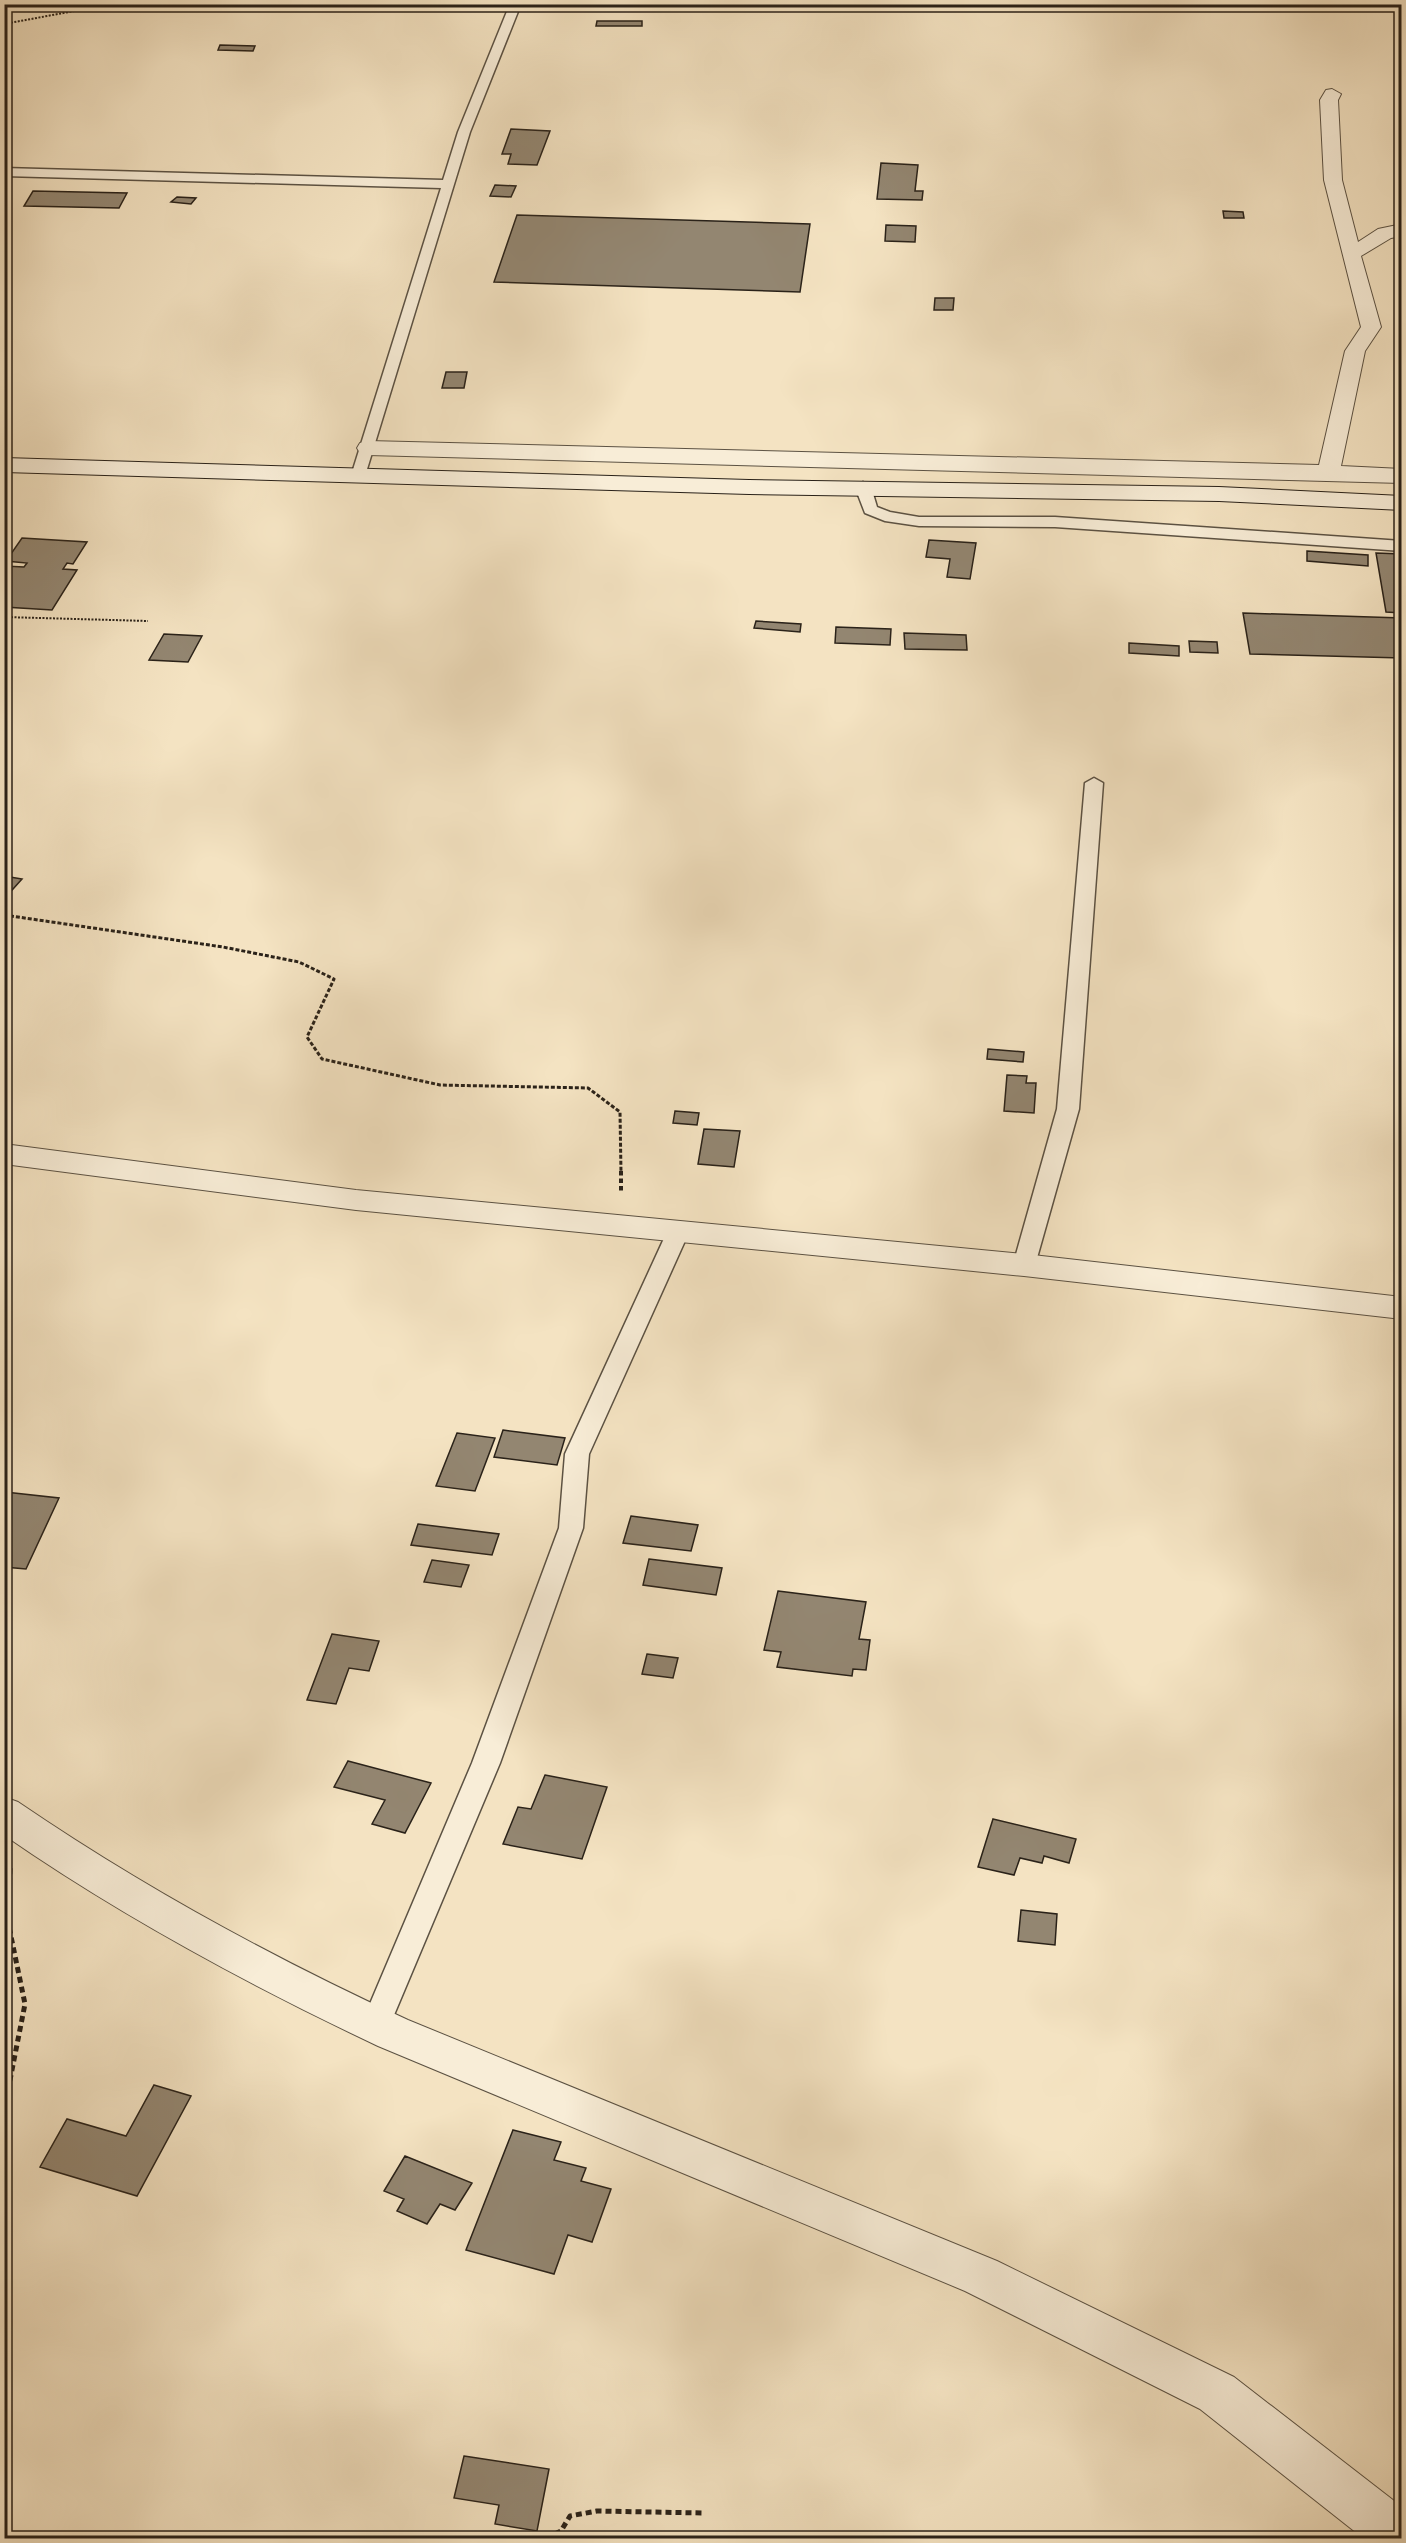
<svg xmlns="http://www.w3.org/2000/svg" width="1406" height="2543" font-family="'IM FELL Great Primer',serif">
<style>
.building{fill:#938671;stroke:#2a2219;stroke-width:1.5}
.lines{fill:none;stroke-linecap:round;stroke-linejoin:round}
.lane-casing{stroke:#5c5243;stroke-width:3}
.street-casing{stroke:#5c5243;stroke-width:2}
.secondary-casing{stroke:#2a2219;stroke-width:2}
.path-far3{stroke:#2a2219;stroke-width:2;stroke-dasharray:2 1.5;stroke-linecap:butt}
.path-far2{stroke:#2a2219;stroke-width:3;stroke-dasharray:4 2;stroke-linecap:butt}
.path-far1{stroke:#2a2219;stroke-width:4;stroke-dasharray:4.5 3;stroke-linecap:butt}
.path{stroke:#2a2219;stroke-width:5;stroke-dasharray:6 4;stroke-linecap:butt}
.lane{fill:#f8edd7;fill-rule:evenodd}
.street{fill:#f8edd7;fill-rule:evenodd}
.secondary{fill:#f8edd7;fill-rule:evenodd}
</style>
<rect width="100%" height="100%" fill="#f4e3c2"/>
<filter id="stains"><feTurbulence type="fractalNoise" baseFrequency=".00333" numOctaves="4"/><feColorMatrix values="0 0 0 0 .2 0 0 0 0 .09 0 0 0 0 .02 0 0 0 .5 -.17"/></filter>
<radialGradient id="worn" r=".72"><stop offset=".6" stop-color="#630" stop-opacity="0"/><stop offset="1" stop-color="#630" stop-opacity=".3"/></radialGradient>
<path class="building" d="M597 21H642V26H596Z
M220 45 255 46 253 51 218 50Z
M511 129 550 131 537 165 508 164 511 154H502Z
M881 163 918 165 915 191H923L922 200 877 199Z
M495 185 516 186 511 197 490 196Z
M33 191 127 193 119 208 24 206Z
M177 197 196 198 191 204 171 202Z
M1223 211 1243 212 1244 218H1224Z
M517 215 810 224 800 292 494 282Z
M886 225 916 226 915 242 885 241Z
M935 298H954L953 310H934Z
M446 372H467L464 388H442Z
M22 538 87 542 73 564 67 563 63 569 77 570 52 610 4 607V566L24 567 27 563 6 561Z
M929 540 976 543 970 579 947 577 950 559 926 557Z
M1307 551 1368 555V566L1307 561Z
M1376 553 1402 554V613L1386 612Z
M1243 613 1402 618V658L1250 654Z
M756 621 801 624 800 632 754 628Z
M836 627 891 629 890 645 835 643Z
M904 633 966 635 967 650 905 649Z
M164 634 202 636 188 662 149 660Z
M1189 641 1217 642 1218 653 1190 652Z
M1129 643 1179 646V656L1129 653Z
M4 876 22 879 4 899Z
M988 1049 1024 1052 1023 1062 987 1059Z
M1007 1075 1027 1076 1026 1083H1036L1034 1113 1004 1111Z
M675 1111 699 1113 697 1125 673 1123Z
M704 1129 740 1131 734 1167 698 1164Z
M503 1430 565 1438 557 1465 494 1457Z
M457 1433 495 1438 475 1491 436 1486Z
M5 1492 59 1498 26 1569 4 1567V1532L11 1518H4Z
M631 1516 698 1525 691 1551 623 1543Z
M418 1524 499 1534 492 1555 411 1545Z
M649 1559 722 1568 716 1595 643 1585Z
M432 1560 469 1565 461 1587 424 1582Z
M778 1591 866 1602 859 1639 870 1640 866 1670 853 1669 852 1676 777 1667 781 1652 764 1650Z
M332 1634 379 1641 369 1671 349 1668 336 1704 307 1700Z
M647 1654 678 1658 673 1678 642 1674Z
M348 1761 431 1783 405 1833 372 1824 385 1800 334 1787Z
M545 1775 607 1787 582 1859 503 1844 518 1807 531 1809Z
M993 1819 1076 1839 1069 1863 1044 1856 1042 1863 1020 1858 1014 1875 978 1867Z
M1021 1910 1057 1914 1055 1945 1018 1941Z
M154 2085 191 2096 137 2196 40 2167 67 2119 126 2136Z
M513 2130 561 2142 554 2160 586 2168 581 2181 611 2189 592 2242 568 2235 554 2274 466 2250Z
M405 2156 472 2183 455 2210 440 2204 427 2224 397 2211 404 2199 384 2191Z
M464 2456 549 2469 537 2531 495 2524 499 2505 454 2498Z"/>
<g class="lines">
<g class="lane-casing">
<path id="lane" d="M510 4H521L470 132 364 479H354L351 476 441 188 4 176V168L443 180 458 132Z
M863 482 871 487 877 507 890 512 919 517H1055L1402 541V551L1055 527 919 526 885 521 865 513 855 487Z
M1094 778 1103 783 1079 1109 1035 1265 1032 1270 1024 1272 1016 1270 1013 1265 1057 1109 1085 783Z
M678 1225 686 1227 689 1232 589 1454 583 1528 500 1763 386 2034 376 2037 366 2034 361 2025 472 1763 559 1528 565 1454 667 1232 670 1227Z"/>
</g>
<g class="street-casing">
<path id="street" d="M1332 89 1341 94 1338 100 1342 180 1358 242 1378 229 1402 224V236L1391 238 1361 256 1381 327 1365 351 1341 466 1402 469V483L368 455 360 453 357 448 360 443 368 441 1319 465 1345 351 1361 327 1324 180 1320 100 1326 90Z
M4 1144 356 1190 1024 1254 1402 1297V1319L1024 1276 356 1210 4 1164Z
M4 1797 18 1802C141 1886 273 1958 408 2020L997 2261 1234 2377 1402 2507V2538H1363L1200 2409 965 2291 378 2046C249 1985 121 1916 4 1835Z"/>
</g>
<g class="secondary-casing">
<path id="secondary" d="M4 458 749 480 1219 487 1402 496V510L1219 501 749 494 4 472Z"/>
</g>
<path class="path-far3" d="M4 24 112 4
M4 617 148 621"/>
<path class="path-far2" d="M4 915 223 947 299 962 334 979 307 1037 322 1059 440 1085 588 1088 620 1112 621 1173"/>
<path class="path-far1" d="M621 1171V1193"/>
<path class="path" d="M4 2089 10 2080 25 2004 8 1922 10 1867
M546 2538 561 2531 570 2516 597 2511 703 2513"/>
<use href="#lane" class="lane"/>
<use href="#street" class="street"/>
<use href="#secondary" class="secondary"/>
</g>
<rect width="1406" height="2543" fill="none" stroke="#f4e3c2" stroke-width="24"/>
<rect x="6" y="6" width="1394" height="2531" fill="none" stroke="#2a2219" stroke-width="3"/>
<rect x="12" y="12" width="1382" height="2519" fill="none" stroke="#2a2219" stroke-width="1.5"/>
<rect width="100%" height="100%" filter="url(#stains)"/>
<rect width="100%" height="100%" fill="url(#worn)"/>
</svg>
